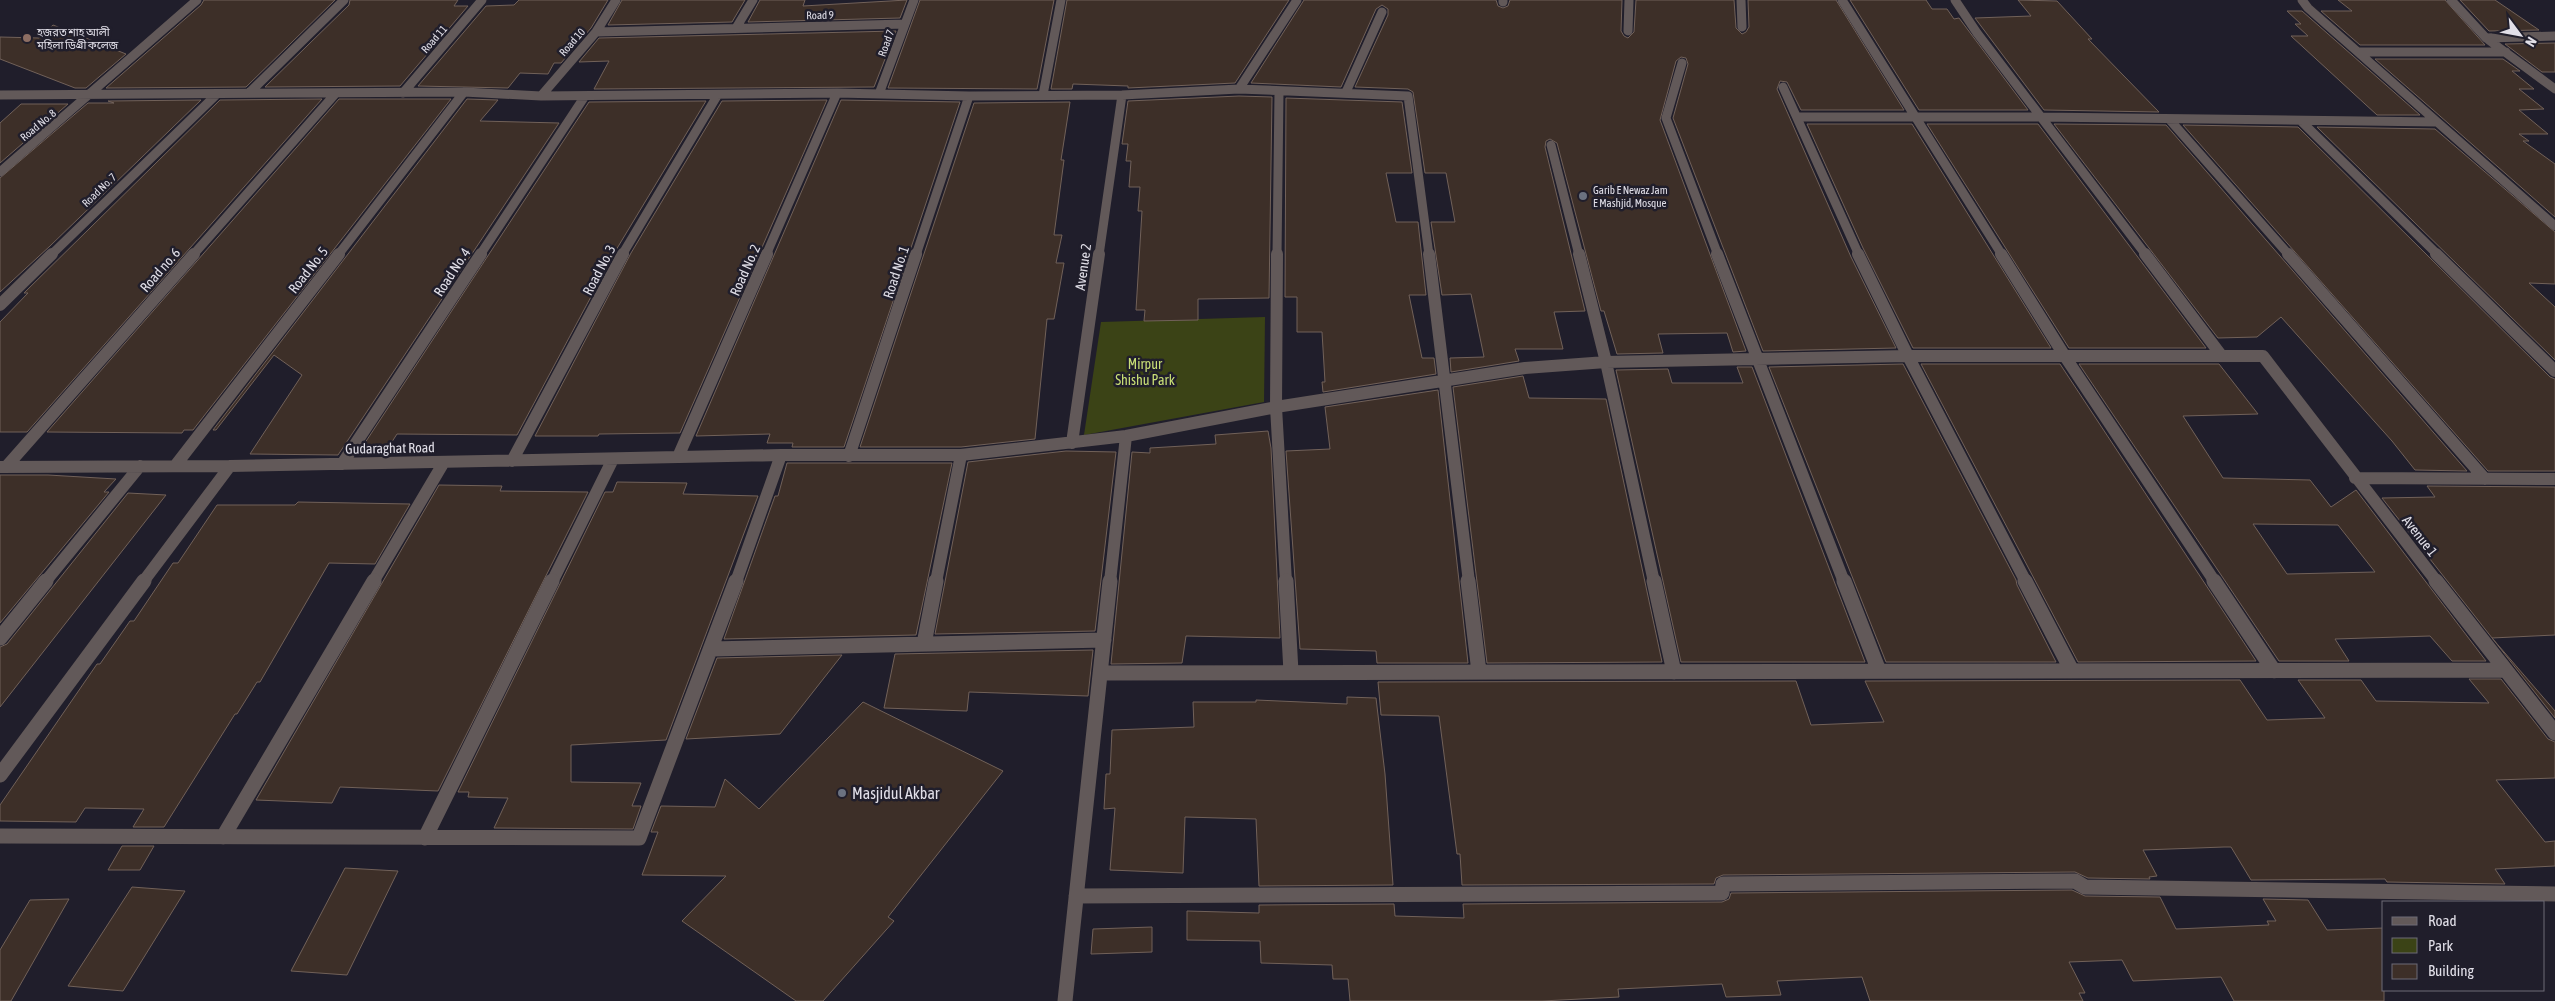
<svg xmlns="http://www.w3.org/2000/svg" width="2555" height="1001" font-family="'Asap Condensed','Noto Sans Bengali',sans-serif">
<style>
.green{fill:#3b4316}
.building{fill:#3d2f28;stroke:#716159;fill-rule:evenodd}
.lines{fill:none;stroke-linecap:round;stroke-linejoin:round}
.minor-far2{stroke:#625959;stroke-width:9}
.minor-far1{stroke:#625959;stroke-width:12}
.minor{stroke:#625959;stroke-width:15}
.education-dot{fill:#8d6e63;stroke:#201e2b;stroke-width:2}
.worship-dot{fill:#6b7280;stroke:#201e2b;stroke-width:2}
.labels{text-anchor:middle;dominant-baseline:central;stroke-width:5;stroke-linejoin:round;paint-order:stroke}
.far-street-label{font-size:11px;fill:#e1dfe8;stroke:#201e2b}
.far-poi-label{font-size:11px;fill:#e1dfe8;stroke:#201e2b;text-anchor:start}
.street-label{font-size:14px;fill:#e1dfe8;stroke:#201e2b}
.park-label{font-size:14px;fill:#c9df76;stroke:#201e2b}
.near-poi-label{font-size:16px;fill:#e1dfe8;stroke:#201e2b;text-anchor:start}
</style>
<rect width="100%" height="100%" fill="#201e2b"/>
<path class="green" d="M1265 317 1264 402 1084 435 1101 322Z"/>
<path class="building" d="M204 0H335L246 87 106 88 201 5Z
M350 0H458L454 6H468L400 86 265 87 349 5Z
M519 0H608L591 28 561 63H554L548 74 520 73 508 88 418 86 486 6 514 5Z
M622 0H745L732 22 608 25Z
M760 0H805L803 6 907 0 900 18 748 22Z
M920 0H1054L1037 89 888 88Z
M1067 0H1289L1235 83 1128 88V86L1073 84 1072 89H1051Z
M1304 0H1496L1498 6 1503 8 1508 6 1510 0H1622L1621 31 1624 36 1628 38 1634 32 1636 0H1734L1736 28 1742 34 1746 32 1749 27 1748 0H1836L1904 110H1801L1787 82 1780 81 1777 89 1851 257 1896 348 1763 351 1673 118 1688 64 1686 58 1681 57 1676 61 1660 120 1746 351 1733 352 1727 333 1658 334 1663 353 1617 354 1604 311H1601L1557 143 1550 139 1546 141 1545 147 1585 311 1554 312 1563 349H1515L1519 361 1451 372 1450 358 1484 357 1471 294 1442 295 1431 222H1455L1446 173H1425L1413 92 1408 89 1355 87 1388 15V9L1382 5 1376 9 1341 87 1251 83Z
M1850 0H1926L1932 9H1947L1954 19 1959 18 2028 110H1919Z
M2018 0 2057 1 2092 39H2088L2159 112 2044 110 1975 18 2031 16Z
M2338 0H2445L2485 45H2360L2321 11H2352Z
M2460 0H2495L2539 30 2489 31Z
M2287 11H2302L2420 115H2377L2291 36H2308L2295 24H2301Z
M53 25 126 54 86 88H75L0 59V37L39 38Z
M896 31 874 87 594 89 609 61 579 62 599 38Z
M2555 43V72H2542L2505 44Z
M2375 59H2503L2520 71H2512L2534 89H2519L2544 109 2519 110 2548 134H2519L2529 141H2523L2555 164V217Z
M1239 96 1272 97 1269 298 1198 299V320L1144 321 1145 310H1136L1142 211H1138L1140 187H1129L1131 161H1126L1128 144H1122L1128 101Z
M1286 98 1402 102 1412 173H1386L1396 222H1418L1426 295H1409L1422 358H1434L1436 374 1323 392 1322 382H1325L1322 332H1297V297H1285Z
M322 99 27 432H0V322L28 293H24L220 100Z
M339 99H451L193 430H184L182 433 47 432Z
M467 99 498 100 480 121 559 123 338 455 250 454 302 375 274 355 216 430H213Z
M201 100 50 246 0 292V178L88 103H114L108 101Z
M827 100 680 433 599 434 598 436H535L631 253 722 101Z
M841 100 960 102 844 447H792L793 443H767L770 434 696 436Z
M706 101 616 250 517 435 397 434 384 454 357 455 589 102Z
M1070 102 1061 160H1064L1054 235H1062L1056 263H1064L1054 319H1047L1035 439 961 447H860L974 103Z
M21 104H68L0 163V123Z
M1807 124H1912L2051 348H1913L1863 248Z
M1927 124H2038L2206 348H2069Z
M2054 124 2166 125 2467 471 2415 470 2392 441 2281 317 2257 337 2218 338Z
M2183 125 2298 127 2550 377 2555 379V471H2488Z
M2317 127 2435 129 2555 232V284L2529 283 2555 307V360Z
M1903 364 2016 580 2017 585 2056 662H1886L1769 367Z
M1921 364H2060L2256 661 2078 662Z
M2079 364H2219L2258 414 2183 416 2223 478 2310 480 2331 507 2356 490 2486 661H2452L2430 636 2335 639 2349 661H2279ZM2253 524 2338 525 2375 572 2287 574Z
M1737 367H1752L1865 662H1681L1616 370 1668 369 1672 383H1743Z
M1523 376 1529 398 1606 399 1662 662 1487 663 1453 387Z
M1438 390 1468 663H1377L1376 651 1300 649 1286 451 1330 449 1325 407Z
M1268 431 1271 448 1280 638 1186 636 1182 663 1111 664 1132 452 1150 453V448L1216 444 1215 435Z
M1066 451 1116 452 1095 631 935 634 968 462Z
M787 463H952L916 635 724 639 775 496H778Z
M0 475H48L116 479 104 492H109L0 623Z
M617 482 687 483 683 494 758 496 666 740 571 745V782L641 783 632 806H641L633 829 494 828 508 798 468 797 469 792H458L605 492H613Z
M439 485 502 486 500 491 588 492 438 791 340 787 332 803 256 800Z
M2427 486 2555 487V635L2492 638 2555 711V718L2382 498 2435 497Z
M128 493 166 495 0 707V647L7 644Z
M298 502 410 504 375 564 329 563 260 682H257L237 714H235L164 827H133L144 809 85 808 76 822 0 821V805L97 664H100L130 621H134L173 563H178L217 505H295Z
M1093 650 1088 696 969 692 967 711 884 708 895 654Z
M842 655 780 734 686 739 717 658Z
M2469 679H2501L2548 739 2555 742V778L2496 780 2545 842 2555 841V866L2495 869 2505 884 2387 882 2385 879 2251 880 2231 847H2224L2143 850 2157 876 2149 877 2150 879 2088 878 2075 872 1723 875 1716 878 1714 884 1462 885 1460 854H1457L1439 716 1381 715 1378 682 1796 681 1811 725 1884 722 1865 681 2240 680 2267 720 2325 718 2298 680H2361L2376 701 2489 703Z
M1347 697 1376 698 1385 774 1393 885 1259 886 1256 819 1185 817 1183 873 1110 870 1115 808 1104 809 1106 774H1110L1112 730 1194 727 1193 702H1256V700L1347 704Z
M863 702 1003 771 888 917 894 921 823 1001H796L682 921 726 876 642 875 658 832H651L661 806 715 807 725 779 759 809Z
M122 846H154L140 870H108Z
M345 868 398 871 347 975 291 971Z
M132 887 185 891 123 991 68 986Z
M2072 890 2085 896 2160 897 2176 929 2269 925 2267 921H2276L2263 899 2308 900 2327 930 2384 928V1001H2234L2221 977 2133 981 2122 960 2069 962 2085 993H2079L2083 1001H1870L1862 977 1777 981 1781 995 1726 997 1722 984 1618 989 1619 997 1542 1001H1350L1348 979H1333L1332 965 1261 963 1260 941 1187 940V911L1259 913V905L1394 904 1395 916 1464 918 1463 904 1722 902 1729 899 1731 893Z
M69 899 11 1001H0V950L30 900Z
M1152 927V952L1091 954 1093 929Z"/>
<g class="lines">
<path class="minor-far2" d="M1503 0V2
M1741 0 1742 27
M1842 0 2002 255
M1955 0 1977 33 2146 255
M2302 0 2308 8 2555 226
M2451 0 2486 38 2555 89
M736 28 753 0
M1628 31 1629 0
M596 32 905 24
M2486 38 2555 36
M2358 52H2506
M1682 63 1666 118 1718 255
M1783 87 1859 255
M1239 89 1297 0
M1346 92 1382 12
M249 93 344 0
M403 93 482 0
M879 94 914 0
M0 95 464 92 541 96 837 93 969 96 1122 95 1239 89 1408 96 1429 255
M1043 95 1061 0
M541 96 596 32 616 0
M1798 117H2041L2437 122
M2169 119 2289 255
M2301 121 2438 255
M1551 145 1579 255
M0 172 197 0
M51 255 217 94
M193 255 336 93
M338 255 464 92
M480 255 585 96
M622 255 717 96
M766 255 837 93
M916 255 969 96
M1099 255 1122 95
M1277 255 1279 92"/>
<path class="minor-far1" d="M1277 254 1276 407 1286 582
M1429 254 1469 582
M1579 254 1606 362 1654 582
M1717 254 1844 582
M1858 254 1908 356 2026 582
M2001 254 2064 355 2215 582
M2145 254 2221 355
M2288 254 2485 479
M2436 254 2555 371
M0 305 52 254
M1072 443 1099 254
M849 456 916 254
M678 457 767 254
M512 461 623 254
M342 464 481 254
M175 466 339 254
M0 467 230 466 781 455H961L1126 436 1276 407 1525 368 1606 362 1908 356H2263L2437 582
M6 467 194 254
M2355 478 2555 479
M45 582 140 466
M143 582 230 466
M373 582 444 462
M552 582 613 459
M736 582 781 455
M936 582 961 455
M1110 582 1126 436"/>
<path class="minor" d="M1286 581 1291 672
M1468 581 1479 672
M1654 581 1674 672
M1844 581 1879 671
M2025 581 2072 671
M2214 581 2274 671
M2436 581 2555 733
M0 638 46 581
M924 644 936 581
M712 649 1104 640
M1100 673 2505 670
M0 775 144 581
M0 836 639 838 736 581
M223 837 374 581
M425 838 552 581
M1076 896 1722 893 1723 884 2075 881 2085 887 2555 894
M1065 1001 1110 581"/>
</g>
<circle class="education-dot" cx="27" cy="38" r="5"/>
<g class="worship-dot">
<circle cx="1583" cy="196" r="5"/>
<circle cx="842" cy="793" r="5"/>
</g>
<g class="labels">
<g class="far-street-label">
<text transform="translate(820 15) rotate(-1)">Road 9</text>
<text transform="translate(434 39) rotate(-49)">Road 11</text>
<text transform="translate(572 42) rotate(-49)">Road 10</text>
<text transform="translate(886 43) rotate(-70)">Road 7</text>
<text transform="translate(38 125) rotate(-40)">Road No. 8</text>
<text transform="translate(99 190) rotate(-44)">Road No. 7</text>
</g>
<g class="far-poi-label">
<text x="37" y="32">হজরত শাহ আলী<tspan x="37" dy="13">মহিলা ডিগ্রী কলেজ</tspan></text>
<text x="1593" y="190">Garib E Newaz Jam<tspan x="1593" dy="13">E Mashjid, Mosque</tspan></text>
</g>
<g class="street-label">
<text transform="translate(1083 267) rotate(-82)">Avenue 2</text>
<text transform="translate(160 270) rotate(-49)">Road no. 6</text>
<text transform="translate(308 270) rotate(-52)">Road No. 5</text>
<text transform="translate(599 270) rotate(-62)">Road No. 3</text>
<text transform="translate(745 270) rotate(-66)">Road No. 2</text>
<text transform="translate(452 272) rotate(-57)">Road No. 4</text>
<text transform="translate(896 272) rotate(-72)">Road No. 1</text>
<text transform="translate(390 448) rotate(-1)">Gudaraghat Road</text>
<text transform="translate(2420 536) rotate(52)">Avenue 1</text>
</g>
<g class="park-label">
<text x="1145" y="364">Mirpur<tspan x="1145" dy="16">Shishu Park</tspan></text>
</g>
<g class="near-poi-label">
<text x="852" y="793">Masjidul Akbar</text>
</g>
</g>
<rect x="2382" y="901" width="162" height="90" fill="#201e2b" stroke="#6d6b77"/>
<rect x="2392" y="917" width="25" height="8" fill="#625959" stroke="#6d6b77"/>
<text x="2428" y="926" font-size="15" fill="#e1dfe8">Road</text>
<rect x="2392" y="938" width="25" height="15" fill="#3b4316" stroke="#6d6b77"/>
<text x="2428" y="951" font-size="15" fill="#e1dfe8">Park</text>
<rect x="2392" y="964" width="25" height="15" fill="#3d2f28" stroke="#6d6b77"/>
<text x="2428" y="976" font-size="15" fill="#e1dfe8">Building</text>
<g transform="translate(2520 35) rotate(122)" stroke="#201e2b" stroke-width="4" paint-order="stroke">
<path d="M0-4L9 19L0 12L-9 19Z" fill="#e1dfe8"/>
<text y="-8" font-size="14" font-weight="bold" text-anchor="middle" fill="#e1dfe8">N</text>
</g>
</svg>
